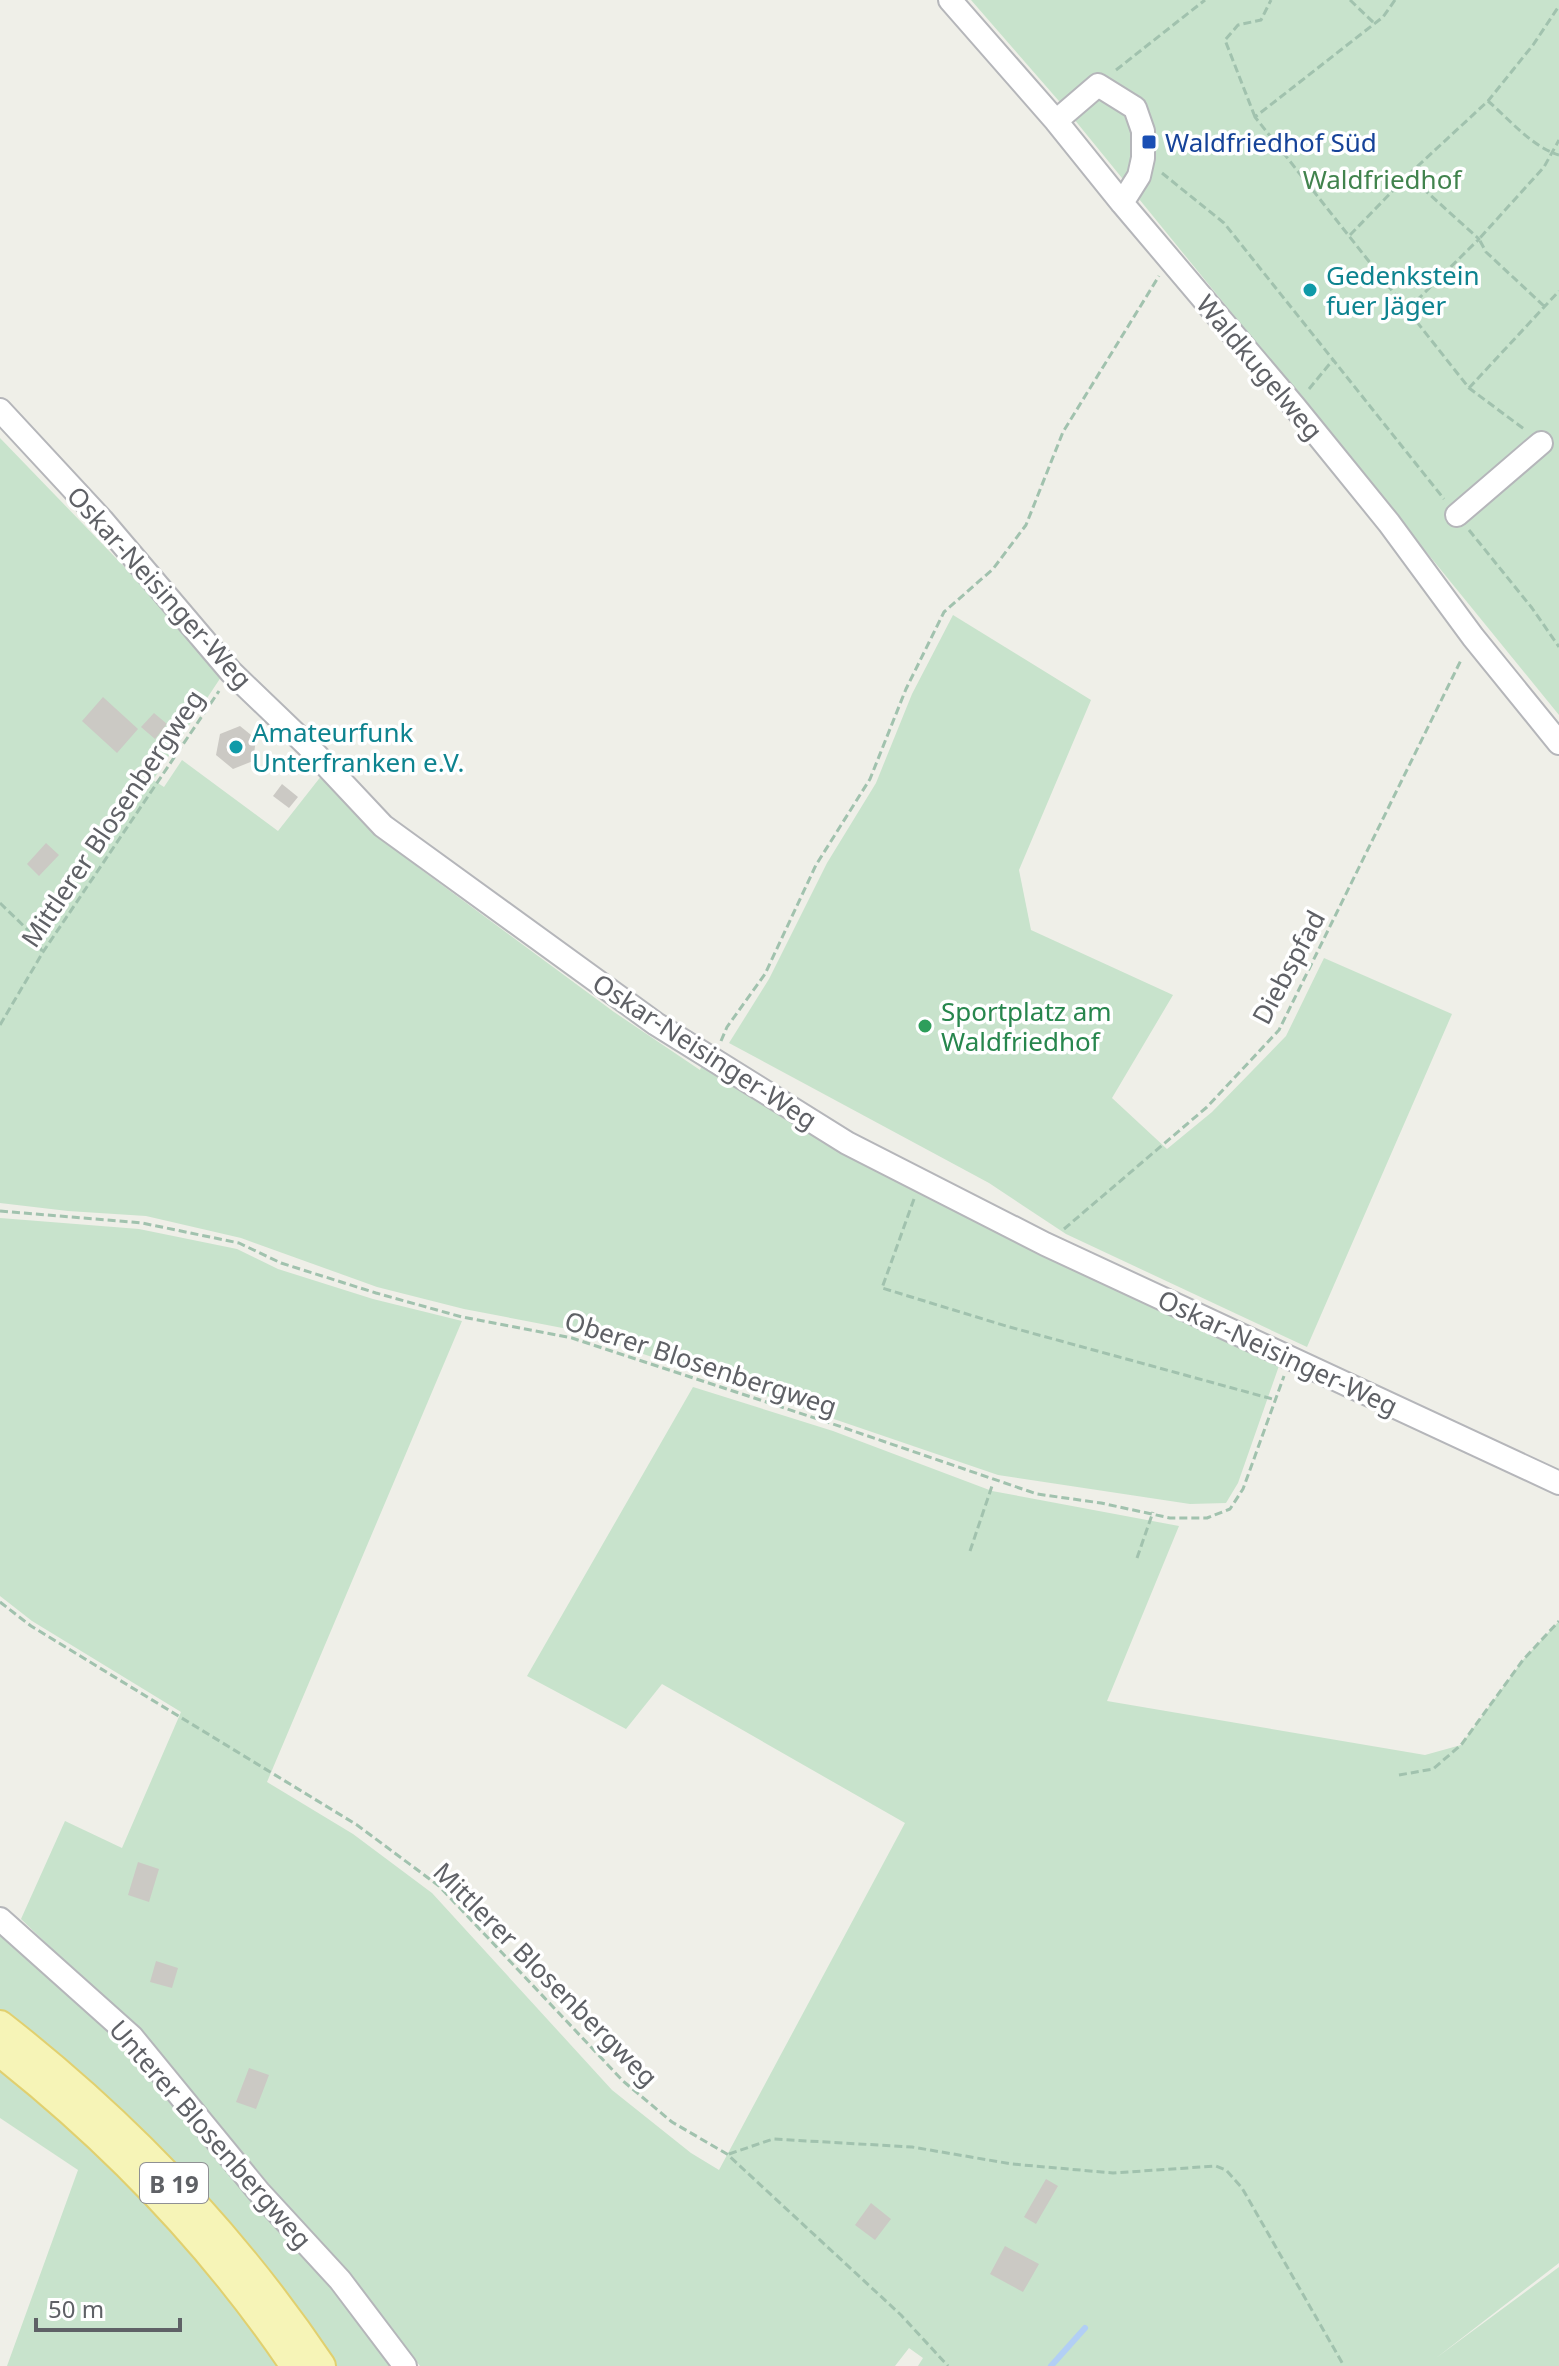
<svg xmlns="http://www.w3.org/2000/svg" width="1559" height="2366" font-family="'Noto Sans',sans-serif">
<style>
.green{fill:#c8e3cc}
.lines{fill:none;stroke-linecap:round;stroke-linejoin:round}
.stream{stroke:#b2cff5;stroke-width:6}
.building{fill:#cbc9c4}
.minor-casing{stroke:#b5b6ba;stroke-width:26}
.major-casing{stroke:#e1d06f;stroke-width:32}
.path{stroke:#a1c2ae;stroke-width:3;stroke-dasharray:8 4;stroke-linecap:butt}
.minor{stroke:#fff;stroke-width:22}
.major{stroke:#f6f4b7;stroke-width:28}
.transit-dot{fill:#1a4fb4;stroke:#fff;stroke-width:3}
.culture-dot{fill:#0f9aa8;stroke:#fff;stroke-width:3}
.leisure-dot{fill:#2e9e5b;stroke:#fff;stroke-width:3}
.labels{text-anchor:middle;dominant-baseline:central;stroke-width:7;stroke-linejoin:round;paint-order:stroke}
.shield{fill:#fff;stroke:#8f9094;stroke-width:2}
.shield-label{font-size:24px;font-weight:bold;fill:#5f6166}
.transit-label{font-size:26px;fill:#164399;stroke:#fff;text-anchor:start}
.park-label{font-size:26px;fill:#41834d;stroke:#fff}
.culture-label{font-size:26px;fill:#0d838f;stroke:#fff;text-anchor:start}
.street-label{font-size:26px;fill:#5f6166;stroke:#fff}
.leisure-label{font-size:26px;fill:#27864d;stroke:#fff;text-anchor:start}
</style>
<rect width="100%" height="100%" fill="#efefe8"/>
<path class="green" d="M971 0H1559V715L1065 108Z
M0 438 225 671 153 780 164 787 182 760 278 831 322 775 419 868 614 1012 700 1070 703 1061 1280 1363 1238 1483 1226 1503 1190 1504 998 1475 573 1330 464 1309 377 1287 241 1238 146 1216 68 1211 0 1203Z
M953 615 1091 700 1019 870 1031 930 1173 995 1112 1098 1167 1149 1212 1112 1286 1036 1324 958 1452 1014 1307 1347 1066 1234 989 1183 729 1043 769 979 827 863 876 783 912 694Z
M0 1218 139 1229 237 1249 278 1269 373 1299 462 1321 267 1782 353 1834 432 1893 612 2090 691 2153 719 2170 905 1823 662 1684 626 1729 527 1676 693 1387 833 1431 992 1491 1179 1526 1107 1701 1425 1755 1461 1745 1523 1660 1559 1621V2263L1436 2358 1559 2267V2366H918L923 2358 909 2348 895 2366H420L235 2143 136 2030 21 1919 65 1821 122 1848 181 1712 32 1621 0 1596Z
M0 1924 137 2045 401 2366H7L78 2170 0 2118Z"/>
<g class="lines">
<path class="stream" d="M1051 2366 1085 2328"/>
</g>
<path class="building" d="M103 697 138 729 117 753 82 721Z
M154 713 167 724 155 739 141 727Z
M240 726 256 739 253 761 233 769 216 755 220 734Z
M282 784 298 797 289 808 273 796Z
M46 843 59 855 39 876 27 864Z
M138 1862 159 1869 149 1902 128 1895Z
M156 1961 178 1968 172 1988 150 1982Z
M249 2068 269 2075 256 2109 236 2102Z
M1046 2179 1058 2186 1036 2224 1024 2217Z
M871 2203 891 2219 875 2240 855 2225Z
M1005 2246 1039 2264 1023 2292 990 2274Z"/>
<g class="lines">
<g class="minor-casing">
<path id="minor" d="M950 0 1056 121 1122 203 1294 406 1389 523 1473 637 1559 743
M1056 121 1098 85 1135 108 1143 131V158L1139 176 1122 203
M0 410 102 520 231 672 306 744 383 826 656 1024 847 1143 1045 1244 1559 1483
M1457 515 1541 443
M0 1919 132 2037 259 2192 340 2280 405 2366"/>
</g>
<g class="major-casing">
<path id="major" d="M0 2025C124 2122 233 2235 321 2366
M0 2052C113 2141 214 2246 295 2366"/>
</g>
<path class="path" d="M1350 0 1374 23
M1395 0 1383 17 1255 117 1469 388 1524 429
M1116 70 1205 0
M1488 101C1509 119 1532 147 1559 155
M1255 117 1225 40 1238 25 1261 20 1271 0
M1162 173 1224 223 1444 499
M1350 235 1408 175 1488 101 1533 45 1559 6
M1544 306 1486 252 1479 239 1544 167 1559 140
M1408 309 1479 239 1408 175
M1469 388 1559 291
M1309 389 1332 361
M1469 530 1532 608 1559 647
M0 903 31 933 42 951
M0 1025 43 952 219 691
M721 1041 727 1027 765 974 816 865 870 779 906 689 944 612 993 569 1026 525 1063 432 1159 276
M914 1199 882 1288 1006 1326 1276 1400
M0 1211 142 1223 239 1243 281 1263 376 1293 462 1317 572 1338 833 1424 1037 1494 1101 1503 1170 1518H1207L1230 1509 1243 1489 1284 1376
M1064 1229 1207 1107 1279 1030 1462 658
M970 1551 993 1483
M1137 1558 1153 1512
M0 1602 31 1626 357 1825 439 1886 623 2081 672 2122 727 2154 901 2315 948 2366
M1399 1775 1433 1769 1461 1745 1523 1660 1559 1621
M729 2154 773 2139 912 2147 1012 2164 1113 2173 1216 2166 1226 2170 1242 2188 1344 2366"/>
<use href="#minor" class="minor"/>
<use href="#major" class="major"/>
</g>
<rect class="transit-dot" x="1141" y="134" width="16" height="16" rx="4"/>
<g class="culture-dot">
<circle cx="1310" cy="290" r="8"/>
<circle cx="236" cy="747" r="8"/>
</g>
<circle class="leisure-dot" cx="925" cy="1026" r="8"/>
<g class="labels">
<rect class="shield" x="140" y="2163" width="68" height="40" rx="6"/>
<g class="shield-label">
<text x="174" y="2183">B 19</text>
</g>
<g class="transit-label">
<text x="1165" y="142">Waldfriedhof Süd</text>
</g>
<g class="park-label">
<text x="1382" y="179">Waldfriedhof</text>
</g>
<g class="culture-label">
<text x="1326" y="275">Gedenkstein<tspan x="1326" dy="30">fuer Jäger</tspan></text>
<text x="252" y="732">Amateurfunk<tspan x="252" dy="30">Unterfranken e.V.</tspan></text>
</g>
<g class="street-label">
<text transform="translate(1260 367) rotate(50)">Waldkugelweg</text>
<text transform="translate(160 587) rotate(48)">Oskar-Neisinger-Weg</text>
<text transform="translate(112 818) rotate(-56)">Mittlerer Blosenbergweg</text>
<text transform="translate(1288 967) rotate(-62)">Diebspfad</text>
<text transform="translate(705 1051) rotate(33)">Oskar-Neisinger-Weg</text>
<text transform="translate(1278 1352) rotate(25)">Oskar-Neisinger-Weg</text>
<text transform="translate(701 1363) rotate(18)">Oberer Blosenbergweg</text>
<text transform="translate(546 1974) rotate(45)">Mittlerer Blosenbergweg</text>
<text transform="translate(211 2134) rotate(49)">Unterer Blosenbergweg</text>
</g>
<g class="leisure-label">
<text x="941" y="1011">Sportplatz am<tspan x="941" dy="30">Waldfriedhof</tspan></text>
</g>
</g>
<path d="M36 2318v12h144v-12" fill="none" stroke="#5f6166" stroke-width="4"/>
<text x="48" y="2318" font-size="24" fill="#5f6166" stroke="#ffffff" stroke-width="6" paint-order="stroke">50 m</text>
</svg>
